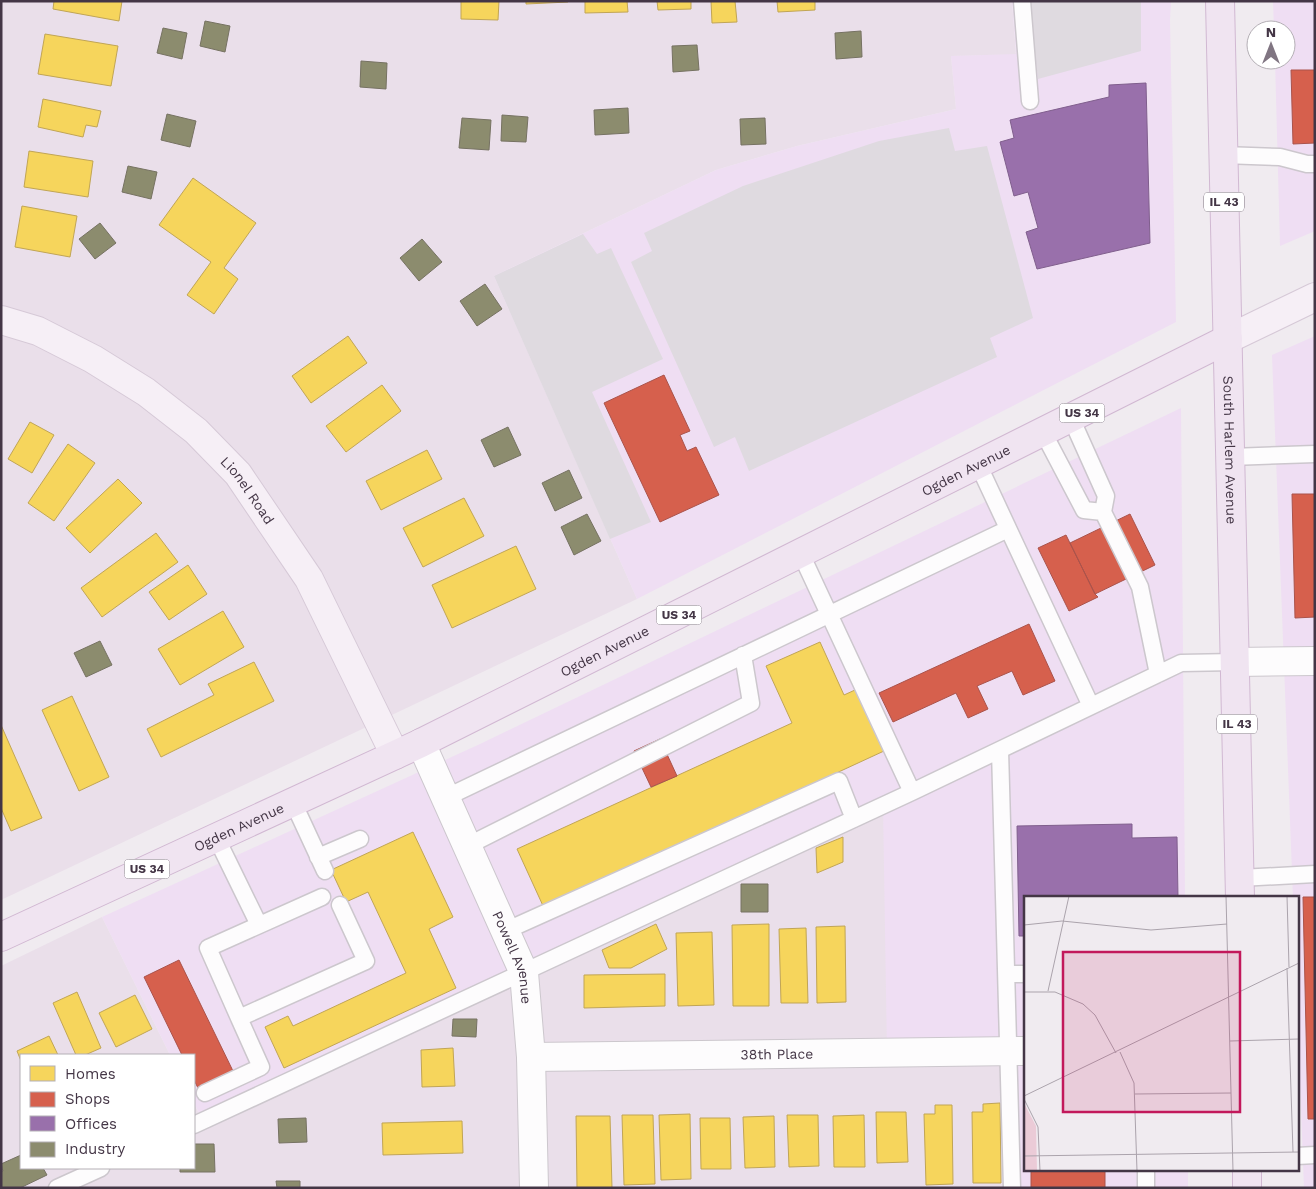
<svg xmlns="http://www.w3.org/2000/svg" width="1316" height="1189" font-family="'Work Sans',sans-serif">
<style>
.residential{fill:#eadfea}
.commercial{fill:#efdef3}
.parking{fill:#dfdae0}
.homes{fill:#f6d55c;stroke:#c1a555}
.shops{fill:#d6604d;stroke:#aa534b}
.offices{fill:#9970ab;stroke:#805f8d}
.industry{fill:#8c8c6e;stroke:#767262}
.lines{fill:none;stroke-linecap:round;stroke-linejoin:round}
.lane-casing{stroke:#ccc7cd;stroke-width:19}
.street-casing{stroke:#ccc7cd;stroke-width:30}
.secondary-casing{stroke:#d6c9d7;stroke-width:30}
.primary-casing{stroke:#d1b8d2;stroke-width:30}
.lane{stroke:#fdfcfd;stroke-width:16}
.street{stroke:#fdfcfd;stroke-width:28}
.secondary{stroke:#f6eff6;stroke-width:28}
.primary{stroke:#f0e4f1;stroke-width:28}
.labels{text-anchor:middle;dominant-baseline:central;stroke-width:5;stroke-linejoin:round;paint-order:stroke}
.shield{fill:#fff;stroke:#7c727e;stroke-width:1}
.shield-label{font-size:12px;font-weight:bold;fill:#443646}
.street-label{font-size:14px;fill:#443646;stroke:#fff}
.inset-road{fill:none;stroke:#aba3ac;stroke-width:1}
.view{fill:#c2185b;fill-opacity:0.15;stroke:#c2185b;stroke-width:2.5}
.inset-edge{fill:none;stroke:#443646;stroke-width:2.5}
</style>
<rect width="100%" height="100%" fill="#f0ebf0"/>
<path class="residential" d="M1 1H1012L1016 55 951 56 956 109 797 146 716 170 494 276 637 599 1 900Z
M883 805 1008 1052 1013 1188H1V966L102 917 170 1055H21V1168H194V1103L202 1121Z"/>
<path class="commercial" d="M1012 1H1171L1170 20 1176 322 637 599 494 276 716 170 797 146 956 109 951 56 1016 54Z
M1273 1H1315V231L1280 246 1275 60H1286V30H1274Z
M1315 336V1188H1304L1297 1003V898H1293L1272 355Z
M1181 408 1185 898H1025V1170H1188V1188H1013L1007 1052 887 1053 883 806 203 1121 194 1103V1055H170L102 917 480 744Z"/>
<path class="parking" d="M1029 1H1141V51L1038 79Z
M949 128 955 151 987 146 1033 318 990 338 997 357 749 471 735 437 714 447 631 262 652 251 644 233 743 186 879 141Z
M583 234 597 254 611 248 663 359 592 392 651 522 610 539 494 276Z"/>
<path class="homes" d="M54 1H122L119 21 53 9Z
M461 1H499L498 20 461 19Z
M526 1H568V2L526 4Z
M585 1H627L628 12 585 13Z
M657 1H691V9L658 10Z
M711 1H735L737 22 712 23Z
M777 1H815V10L778 12Z
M45 34 118 46 111 86 38 74Z
M43 99 101 111 97 127 86 125 83 137 38 127Z
M29 151 93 161 88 197 24 187Z
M193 178 256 223 224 268 238 279 214 314 187 295 211 262 159 225Z
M22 206 77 216 70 257 15 247Z
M348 336 367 363 311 403 292 376Z
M382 385 401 411 346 452 326 426Z
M30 422 54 435 32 473 8 459Z
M68 444 95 463 54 521 28 503Z
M427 450 442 479 381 510 366 481Z
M118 479 142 503 90 553 66 528Z
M464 498 484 536 423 567 403 528Z
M156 533 178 562 102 617 81 588Z
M516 546 536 589 452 628 432 585Z
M188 565 207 594 169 620 149 592Z
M223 611 244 647 180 685 158 649Z
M820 642 844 695 855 690 884 751 544 908 517 849 792 723 766 666Z
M254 662 274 701 161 757 147 729 214 695 208 684Z
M72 696 109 777 79 791 42 710Z
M1 725 42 818 11 831 1 808Z
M413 832 453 917 429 929 456 988 284 1068 265 1027 288 1016 293 1026 406 973 368 892 346 902 331 870Z
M843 837V862L817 873 816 848Z
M656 924 667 949 631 968H609L602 950Z
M769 924V1006H733L732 925Z
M845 926 846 1002 817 1003 816 927Z
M806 928 808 1003H781L779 929Z
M712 932 714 1005 678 1006 676 933Z
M665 974V1006L584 1008V975Z
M77 992 101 1048 85 1055H76L53 1003Z
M135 995 152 1029 116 1047 99 1013Z
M49 1036 58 1055H21V1061L17 1051Z
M453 1048 455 1086 422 1087 421 1050Z
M1000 1103 1001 1183H973L972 1112H983V1104Z
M935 1105H952L953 1184 926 1185 924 1114H935Z
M876 1112H906L908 1162 877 1163Z
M690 1114 691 1179 661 1180 659 1115Z
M622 1115H653L655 1184 624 1185Z
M787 1115H818L819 1166 789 1167Z
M864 1115 865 1167H834L833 1116Z
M576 1116H610L612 1188H577Z
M774 1116 775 1167 745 1168 743 1117Z
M700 1118H730L731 1169H701Z
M462 1121 463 1153 383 1155 382 1123Z"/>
<path class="shops" d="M1291 70H1315V143L1293 144Z
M664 375 690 431 680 435 687 451 696 447 719 495 660 522 604 403Z
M1292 494H1315V617L1295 618Z
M1130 514 1155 565 1095 594 1070 543Z
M1066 535 1095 594 1098 597 1069 611 1038 548Z
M1029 624 1055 681 1023 695 1012 671 977 686 988 709 968 718 956 693 893 722 879 693Z
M660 739 677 776 651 787 634 751Z
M1303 897H1315V1119H1308Z
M179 960 233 1071 198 1088 194 1080V1055H182L144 977Z
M1031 1170H1105V1188H1031Z"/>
<path class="offices" d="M1146 83 1150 243 1037 269 1026 232 1038 228 1028 192 1014 196 1000 142 1014 138 1010 120 1109 97V85Z
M1132 824V838L1177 837 1178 898H1025V936H1019L1017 826Z"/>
<path class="industry" d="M205 21 230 26 225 52 200 46Z
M163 28 187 33 182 59 157 53Z
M861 31 862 57 836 59 835 33Z
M697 45 699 70 673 72 672 46Z
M361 61 387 63 386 89 360 87Z
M628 108 629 133 595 135 594 110Z
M167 114 196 121 190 147 161 140Z
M502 115 528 117 526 142 501 141Z
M462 118 491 120 489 150 459 148Z
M765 118 766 144 741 145 740 119Z
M128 166 157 172 151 199 122 192Z
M100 223 116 243 95 259 79 239Z
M422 239 442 262 419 281 400 258Z
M485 284 502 309 477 326 460 301Z
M508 427 521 455 494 467 481 440Z
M569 470 582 498 555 511 542 483Z
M587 514 601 541 574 555 561 527Z
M100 641 112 665 86 677 74 653Z
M741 884H768V912H741Z
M453 1019H477L476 1037 452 1036Z
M306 1118 307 1142 279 1143 278 1119Z
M194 1144H214L215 1172H180V1168H194Z
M21 1155V1168H43L47 1175 20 1188H1V1171H3L1 1164Z
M276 1181H300V1188H277Z"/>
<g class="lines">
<g class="lane-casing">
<path id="lane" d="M1022 1 1030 101
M1223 155 1280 157 1307 164H1315
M1071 418 1106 496 1103 512 1140 587 1158 674
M1043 432 1084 510 1103 512
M1231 457 1315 454
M978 464 1091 706
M801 554 912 792
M1000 750 1012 1188
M445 798 1008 529
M293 802 325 871
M216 837 259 925
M467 846 751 703 743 655
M318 857 360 839
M1240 878 1315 874
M322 897 208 948 239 1018 366 961 340 905
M505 931 839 781 854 819
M1007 974H1025
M205 1093 261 1067 239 1018
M194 1125 912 792 1181 663 1235 662
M1297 1156 1315 1155
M1146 1170V1188
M57 1188 101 1168"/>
</g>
<g class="street-casing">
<g id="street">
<path d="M1235 662 1315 661"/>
<path id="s1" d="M421 743 524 973 531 1057 534 1188"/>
<path id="s2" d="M531 1057 1025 1051"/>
</g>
</g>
<g class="secondary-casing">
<g id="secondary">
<path id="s3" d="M1 320 38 331 93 359 146 392 196 431 238 474 309 579 395 755"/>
<path d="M1228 339 1315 297"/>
</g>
</g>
<g class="primary-casing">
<g id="primary">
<path id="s4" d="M1220 1 1240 898"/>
<path id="s5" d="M1 937 421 743 1228 339"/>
<path d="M1247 1170V1188"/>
</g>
</g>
<use href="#lane" class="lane"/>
<use href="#street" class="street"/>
<use href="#secondary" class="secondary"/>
<use href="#primary" class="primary"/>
</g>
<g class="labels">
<g class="shield">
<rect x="1204" y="192.5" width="40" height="19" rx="4"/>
<rect x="1059.5" y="403.5" width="45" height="19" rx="4"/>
<rect x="656.5" y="605.5" width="45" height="19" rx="4"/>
<rect x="1217" y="714.5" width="40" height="19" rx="4"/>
<rect x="124.5" y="859.5" width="45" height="19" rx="4"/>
</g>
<g class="shield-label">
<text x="1224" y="202">IL 43</text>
<text x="1082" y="413">US 34</text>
<text x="679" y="615">US 34</text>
<text x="1237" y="724">IL 43</text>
<text x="147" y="869">US 34</text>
</g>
<g class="street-label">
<text stroke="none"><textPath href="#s4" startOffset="449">South Harlem Avenue</textPath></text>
<text stroke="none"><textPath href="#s5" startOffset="1072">Ogden Avenue</textPath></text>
<text stroke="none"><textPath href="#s3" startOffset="305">Lionel Road</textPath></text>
<text stroke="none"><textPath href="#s5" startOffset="668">Ogden Avenue</textPath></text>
<text stroke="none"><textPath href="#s5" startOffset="262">Ogden Avenue</textPath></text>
<text stroke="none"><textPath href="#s1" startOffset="234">Powell Avenue</textPath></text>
<text stroke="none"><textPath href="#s2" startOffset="246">38th Place</textPath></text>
</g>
</g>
<g transform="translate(1024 896)">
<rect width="275" height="275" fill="#f0ebf0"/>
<path d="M0 207 12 230 13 275H0Z" fill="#ebcbd7"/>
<path class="inset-road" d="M202 0 209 275M263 0 265 71M0 29 38 25 127 34 203 28M263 72 269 256M24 95 45 0M0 96H31L59 108 71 119 92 157M206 145 275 143M96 156 110 187 113 275M111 198 207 197M0 200 275 67M0 203 14 231 16 275M0 260 275 256"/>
<path class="view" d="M39 56H216V216H39Z"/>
<rect width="275" height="275" class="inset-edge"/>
</g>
<rect width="1316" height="1189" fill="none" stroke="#443646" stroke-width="5"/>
<rect x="20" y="1054" width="175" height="115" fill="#ffffff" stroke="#b4afb5"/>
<rect x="30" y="1066" width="25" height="15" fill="#f6d55c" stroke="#b4afb5"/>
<text x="65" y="1079" font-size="15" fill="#443646">Homes</text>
<rect x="30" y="1092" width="25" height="15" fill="#d6604d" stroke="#b4afb5"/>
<text x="65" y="1104" font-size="15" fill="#443646">Shops</text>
<rect x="30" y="1116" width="25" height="15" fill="#9970ab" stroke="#b4afb5"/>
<text x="65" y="1129" font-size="15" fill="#443646">Offices</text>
<rect x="30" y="1142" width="25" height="15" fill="#8c8c6e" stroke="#b4afb5"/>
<text x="65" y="1154" font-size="15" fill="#443646">Industry</text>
<g transform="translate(1271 45)"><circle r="24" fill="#ffffff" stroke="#b4afb5"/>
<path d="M0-4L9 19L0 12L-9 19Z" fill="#807582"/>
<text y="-8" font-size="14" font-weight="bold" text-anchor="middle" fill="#443646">N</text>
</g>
</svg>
